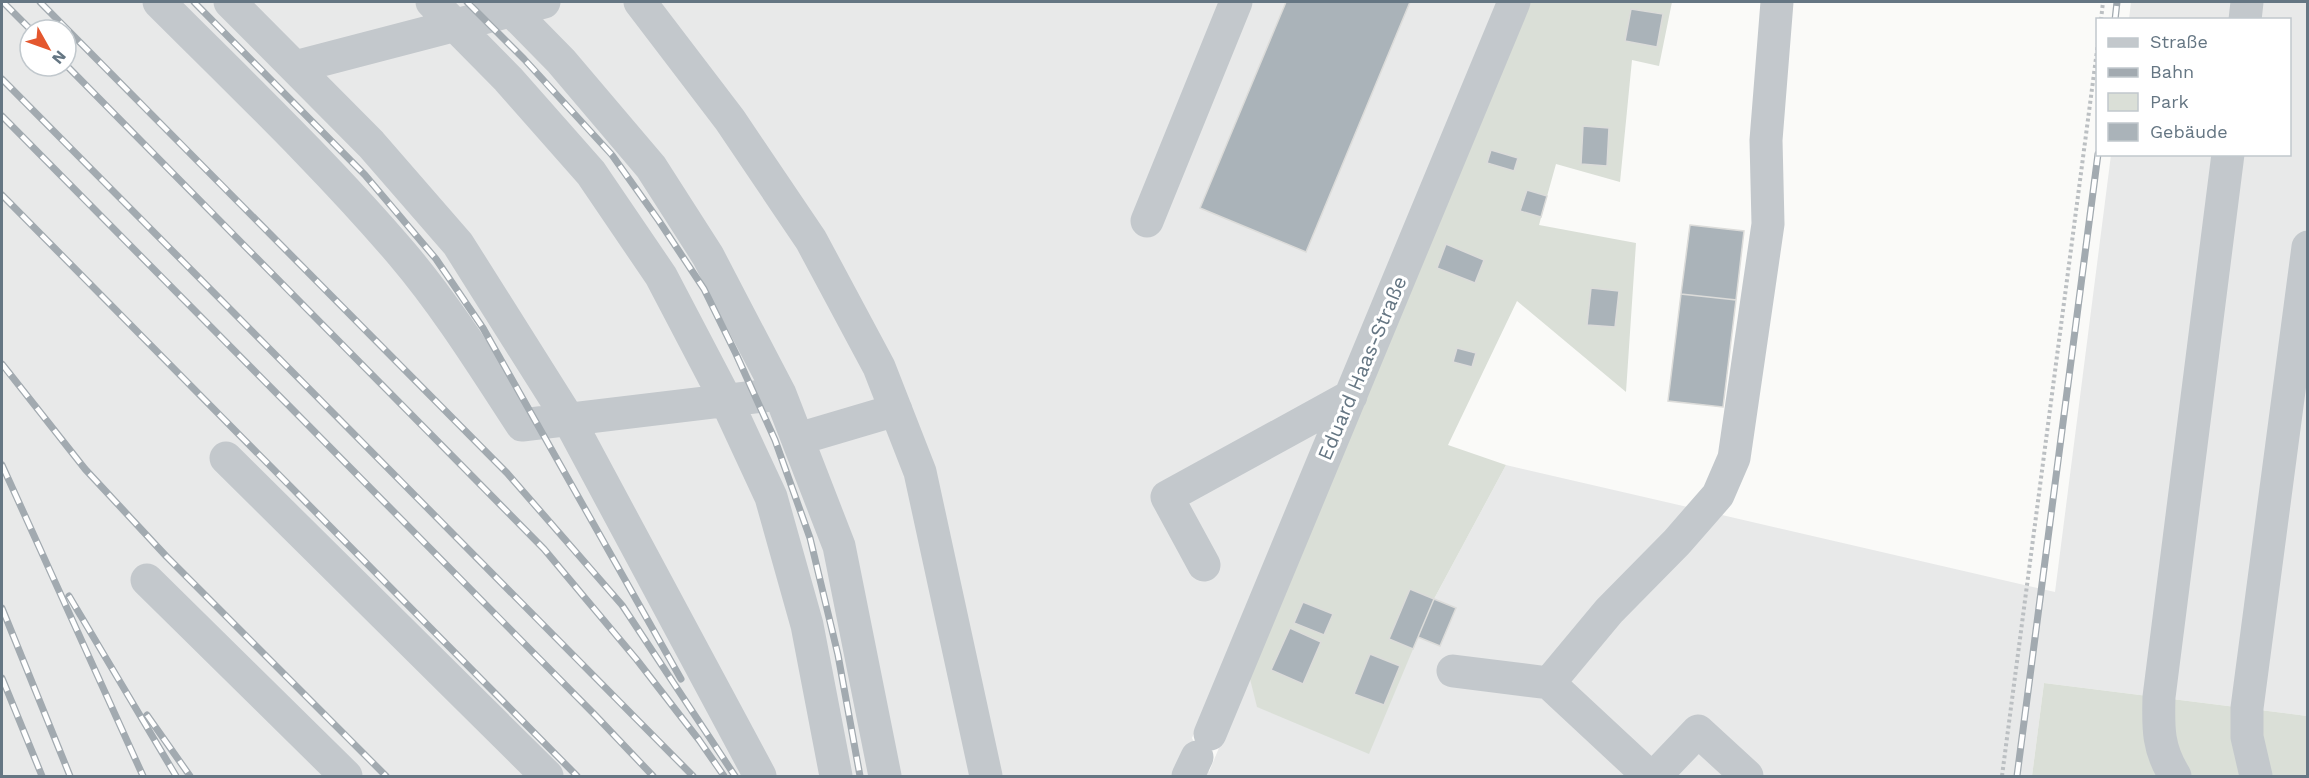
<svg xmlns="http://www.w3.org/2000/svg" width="2309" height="778" font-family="'Work Sans',sans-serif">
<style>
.built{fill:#e8e9e9;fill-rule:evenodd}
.green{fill:#dadfd7}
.building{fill:#aab3b9;stroke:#dcdcda;stroke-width:1.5}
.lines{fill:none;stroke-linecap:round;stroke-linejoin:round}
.path{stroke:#bbbfc2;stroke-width:4;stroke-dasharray:3 3;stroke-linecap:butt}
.minor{stroke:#c3c8cc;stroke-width:33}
.rail-casing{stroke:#a2aab0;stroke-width:7}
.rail{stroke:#fff;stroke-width:4.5;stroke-dasharray:14;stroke-linecap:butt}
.labels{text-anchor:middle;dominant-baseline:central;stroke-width:6;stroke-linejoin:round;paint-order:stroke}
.street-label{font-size:20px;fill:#657683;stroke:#fff}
</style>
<rect width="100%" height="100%" fill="#fafaf8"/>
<path class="built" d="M2 2H1498L1192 738 1209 772 1249 675 1418 637 1434 599 1506 465 2055 592 2111 155 2290 154V20L2129 19 2131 2H2307V716L2044 683 2032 776H2ZM30 30H66V66H30Z"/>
<path class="green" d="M1530 2H1672L1659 66 1632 60 1620 182 1556 164 1539 225 1636 243 1626 392 1517 301 1448 445 1506 465 1434 599 1369 754 1257 707 1249 675Z
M2044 683 2307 716V776H2032Z"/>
<path class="building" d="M1286 2H1410L1306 252 1200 208Z
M1631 9 1663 14 1657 47 1625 41Z
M1583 126 1609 128 1607 166 1581 164Z
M1491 150 1518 158 1514 171 1487 163Z
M1527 190 1547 196 1541 217 1520 211Z
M1690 225 1744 231 1736 300 1681 294Z
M1446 244 1484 260 1475 283 1437 268Z
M1591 288 1619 291 1615 327 1587 325Z
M1681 294 1736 300 1723 407 1668 401Z
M1457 348 1476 353 1472 367 1453 362Z
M1410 589 1434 599 1413 649 1389 639Z
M1434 599 1456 608 1440 646 1418 637Z
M1303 602 1333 614 1324 635 1294 623Z
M1290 628 1321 642 1303 684 1271 670Z
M1370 654 1400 666 1384 705 1354 694Z"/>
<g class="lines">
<path class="path" d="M2101 20 2103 2
M2002 776 2098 43"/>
<path class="minor" d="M159 2C241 84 326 165 402 254 447 307 484 367 522 425L780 394
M230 2 371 144 458 244 569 420 760 776
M432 2 508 79 591 173 661 276 726 400 771 497 807 625 836 776
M503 2 561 61 651 167 708 256 780 394 839 546 885 776
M640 2 730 120 811 240 879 367 920 472 986 776
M2245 20 2247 2
M295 67 544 2
M1147 221 1236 2
M798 439 896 410
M226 458 547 776
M1204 565 1167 497 1351 396
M147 580 346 776
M1453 671 1549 683 1609 611 1677 542 1718 495 1734 458 1768 224 1766 140 1777 2
M1549 683 1649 776
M1210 734 1514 2
M1188 776 1197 757
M1655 776 1698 731 1747 776
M2175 776C2158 749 2158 729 2159 697L2228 154
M2256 776 2247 737V708L2308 247"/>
<g class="rail-casing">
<path id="rail" d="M3 2 31 30
M40 2 507 473 622 605 735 776
M194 2 365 175 436 259 483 328 681 679
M467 2 524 59 612 155 659 221 704 289 736 354 775 440 810 538 838 655 860 776
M2115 20 2117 2
M66 65 544 549 637 660 699 740 724 776
M2 79 693 776
M2 116 596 716 653 776
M2 195 577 776
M2 364 85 469 166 556 386 776
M2 465 143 776
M69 596 176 776
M2 608 70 776
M2 678 42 776
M147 715 190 776
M2017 776 2098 154"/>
</g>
<use href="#rail" class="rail"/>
</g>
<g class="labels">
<g class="street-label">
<text transform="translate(1362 368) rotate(-67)">Eduard Haas-Straße</text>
</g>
</g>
<rect width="2309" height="778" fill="none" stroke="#657683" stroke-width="6"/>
<rect x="2096" y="18" width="195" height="138" fill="#ffffff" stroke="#c1c8cd" stroke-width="1.5"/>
<rect x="2108" y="38" width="30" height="9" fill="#c3c8cc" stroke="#c1c8cd" stroke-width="1.5"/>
<text x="2150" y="48" font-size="18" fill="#657683">Straße</text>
<rect x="2108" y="68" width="30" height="9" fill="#a2aab0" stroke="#c1c8cd" stroke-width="1.5"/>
<text x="2150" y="78" font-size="18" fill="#657683">Bahn</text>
<rect x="2108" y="93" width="30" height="18" fill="#dadfd7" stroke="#c1c8cd" stroke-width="1.5"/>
<text x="2150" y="108" font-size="18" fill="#657683">Park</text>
<rect x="2108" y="123" width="30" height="18" fill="#aab3b9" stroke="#c1c8cd" stroke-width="1.5"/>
<text x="2150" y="138" font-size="18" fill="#657683">Gebäude</text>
<g transform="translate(48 48) rotate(130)"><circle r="28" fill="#ffffff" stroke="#c1c8cd" stroke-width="1.5"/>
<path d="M0-4.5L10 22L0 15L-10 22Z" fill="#e4572e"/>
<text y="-9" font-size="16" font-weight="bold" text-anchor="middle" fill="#657683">N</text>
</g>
</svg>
